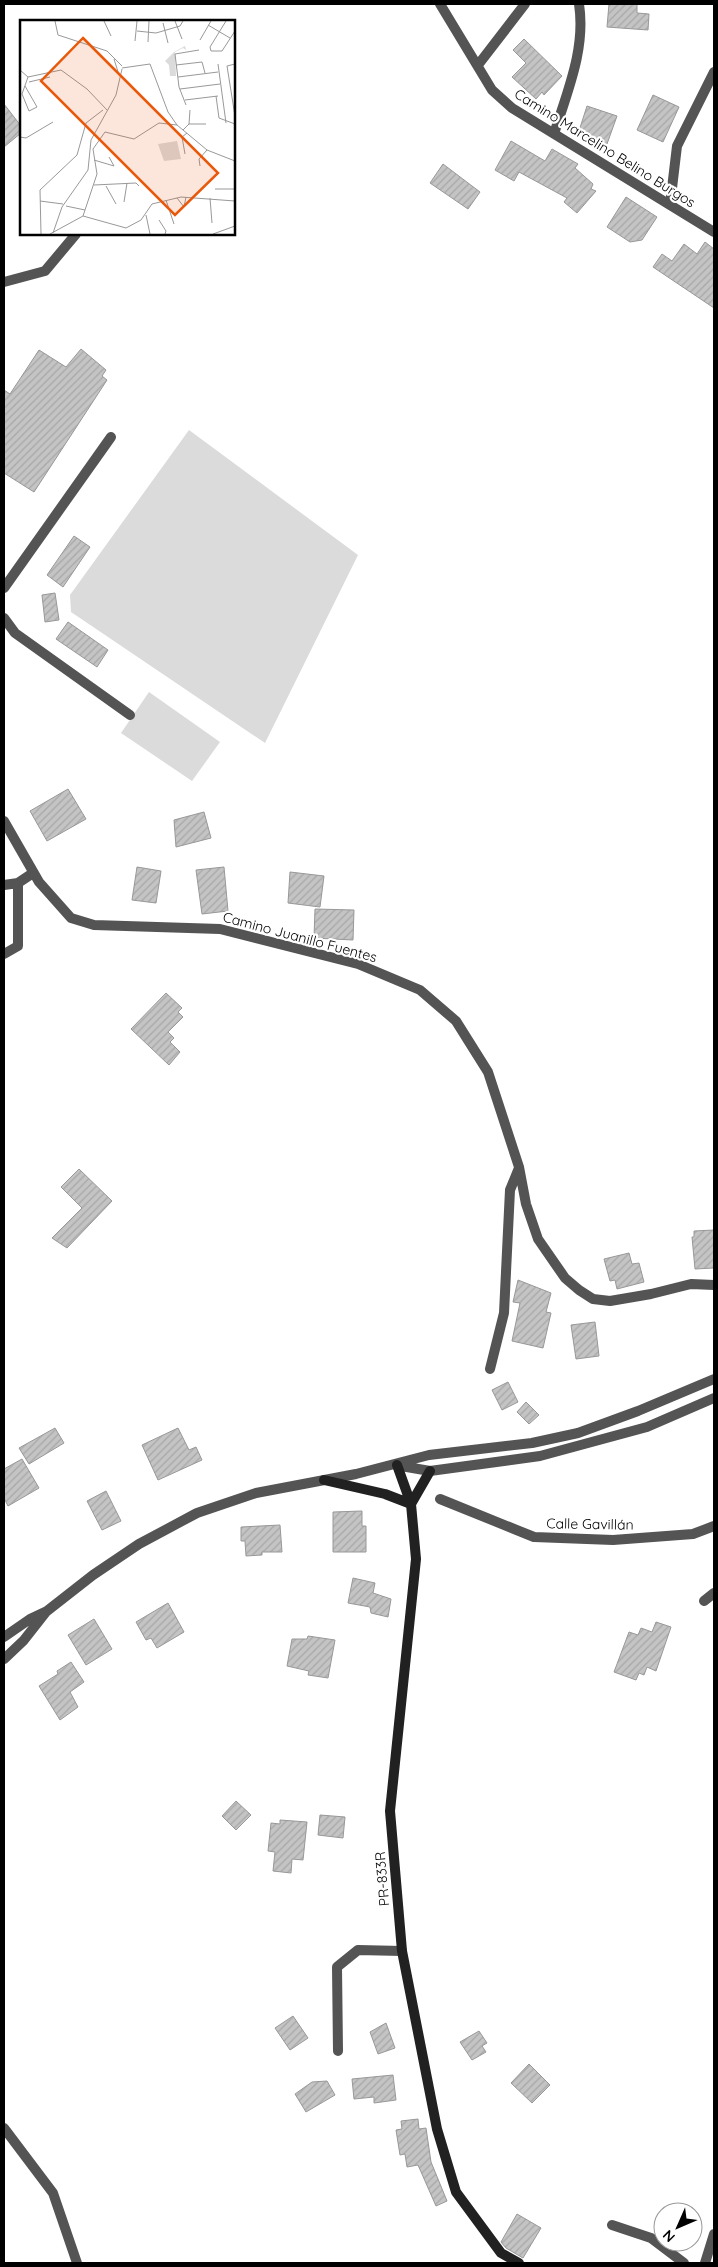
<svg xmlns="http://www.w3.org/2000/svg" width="718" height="2267" font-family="Quicksand,sans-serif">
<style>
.grass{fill:#dbdbdb}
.building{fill:url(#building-hatch);stroke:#989898}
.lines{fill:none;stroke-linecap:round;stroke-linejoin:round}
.lane{stroke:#545454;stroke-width:10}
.street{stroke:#545454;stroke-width:10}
.secondary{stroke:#212121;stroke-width:10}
.labels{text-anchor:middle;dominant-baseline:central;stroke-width:4.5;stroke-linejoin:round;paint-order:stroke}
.street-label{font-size:14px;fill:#000;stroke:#fff}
.inset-road{fill:none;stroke:#999;stroke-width:1}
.view{fill:#e8590c;fill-opacity:0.15;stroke:#e8590c;stroke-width:2.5}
.inset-edge{fill:none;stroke:#000;stroke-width:2.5}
</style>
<defs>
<pattern id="building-hatch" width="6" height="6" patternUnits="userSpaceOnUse" patternTransform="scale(1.25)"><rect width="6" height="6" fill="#c4c4c4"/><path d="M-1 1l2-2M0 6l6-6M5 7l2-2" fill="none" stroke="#a7a7a7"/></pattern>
</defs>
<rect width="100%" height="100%" fill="#fff"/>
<path class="grass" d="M189 430 358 555 265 743 71 612 70 595Z
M149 692 220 742 192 781 121 733Z"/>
<path class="building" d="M609 4H637V13L649 14 648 30 607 27Z
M524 39 562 76 544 95 542 92 536 99 512 77 526 63 513 50Z
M653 95 679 107 663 142 637 130Z
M4 104 21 126V133L4 147Z
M587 106 617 116 607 144 578 134Z
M511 141 545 161 552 149 578 164 575 168 593 184 591 189 596 191 577 213 564 202 567 198 519 172 514 181 495 170Z
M443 164 480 192 468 209 430 183Z
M626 197 657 217 642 240 630 242 607 227Z
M705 242 714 249V308L653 267 662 254 672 261 684 244 697 254Z
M81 349 106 370 102 376 107 380 34 492 4 473V390L10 394 39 350 66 367Z
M74 536 90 547 63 587 47 575Z
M55 593 59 620 45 622 42 595Z
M68 622 108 650 97 667 56 639Z
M68 789 86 819 47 841 30 811Z
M204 812 211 838 176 847 174 820Z
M137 867 161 871 156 903 132 900Z
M224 867 228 911 202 914 196 870Z
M290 872 324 876 320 907 288 903Z
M315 909 354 910 353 940 314 938Z
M166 993 182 1008 178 1012 183 1017 168 1032 174 1038 170 1042 180 1052 169 1065 131 1029Z
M79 1169 112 1201 67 1248 52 1238 82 1208 61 1187Z
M714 1230V1268L695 1269 692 1237H694V1231Z
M629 1253 632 1264 639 1263 644 1282 617 1289 615 1280 610 1281 604 1259Z
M518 1280 551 1293 546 1312 551 1313 543 1348 512 1341 520 1303 513 1302Z
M595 1322 599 1356 576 1359 571 1325Z
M508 1382 518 1402 502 1410 492 1390Z
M526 1402 539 1415 529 1424 517 1412Z
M55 1428 64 1443 29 1464 19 1448Z
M178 1428 189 1450 196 1447 202 1460 158 1480 142 1445Z
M22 1459 39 1488 8 1506 4 1498V1469Z
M106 1491 121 1521 102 1530 87 1501Z
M362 1511V1526H366V1552H333V1512Z
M280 1525 282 1552H262V1555L246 1556 245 1541H241V1527Z
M353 1578 375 1583 373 1593 391 1599 388 1617 371 1613 370 1607 348 1603Z
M168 1603 184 1632 157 1648 151 1638 146 1640 136 1622Z
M94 1619 112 1649 86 1665 68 1635Z
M656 1622 671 1627 656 1671 647 1667 644 1675 639 1673 636 1680 614 1672 629 1632 638 1635 641 1628 652 1632Z
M308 1636 335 1640 328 1678 308 1675 309 1671 287 1666 292 1639H307Z
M71 1662 84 1682 70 1692 78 1707 60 1720 39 1686 58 1674 57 1671Z
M236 1801 251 1815 236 1830 222 1816Z
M320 1815 345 1817 343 1838 318 1835Z
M280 1820 307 1822 303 1860 292 1859 291 1873 273 1871 275 1852 268 1851 271 1823 280 1824Z
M293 2016 308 2038 290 2050 275 2028Z
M386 2023 395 2048 378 2054 370 2032Z
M479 2031 487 2043 482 2046 486 2052 472 2060 460 2042Z
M529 2064 550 2085 532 2103 511 2083Z
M393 2075 396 2100 374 2103V2097L354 2099 352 2079Z
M327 2081 335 2095 306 2112 295 2094 312 2082Z
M418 2119 419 2129 426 2128 431 2162 447 2201 436 2206 418 2165 407 2167 405 2154 400 2155 396 2130 402 2129 401 2121Z
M517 2214 541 2228 523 2258 506 2248 501 2242Z"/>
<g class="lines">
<path class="lane" d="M4 588 111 437
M4 618 15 633 130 715
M4 885 18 883 33 873
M4 954 18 946V883
M704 1601 714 1593
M612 2225 651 2238 684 2263
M705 2263 714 2234"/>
<path class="street" d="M440 4 492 90 512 108 714 232
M478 65 525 4
M554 134C567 92 586 49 579 4
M670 205 677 146 714 72
M4 282 45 271 76 234
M4 821 39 882 71 918 94 925 220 929 358 964 420 990 456 1021 488 1072 519 1167 526 1204 538 1239 565 1278 579 1290 593 1299 610 1301 651 1294 691 1284 714 1285
M490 1369 504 1313 510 1190 519 1168
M401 1466 430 1471 540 1456 647 1427 714 1398
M440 1499 534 1537 613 1540 693 1534 714 1526
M4 1637 30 1619 47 1611 93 1575 139 1544 197 1513 256 1493 356 1474 429 1455 532 1443 578 1433 638 1411 714 1379
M4 1659 24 1640 46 1612
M338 2051 337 1967 358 1950 402 1951
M4 2128 53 2193 77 2263"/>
<path class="secondary" d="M397 1465 411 1504 416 1559 390 1811 402 1951 437 2129 456 2192 501 2253 519 2263
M324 1480 385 1494 411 1504 430 1471"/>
</g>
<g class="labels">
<g class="street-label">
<text transform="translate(605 148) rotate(32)">Camino Marcelino Belino Burgos</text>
<text transform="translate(300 937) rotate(15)">Camino Juanillo Fuentes</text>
<text transform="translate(590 1524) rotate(1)">Calle Gavillán</text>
<text transform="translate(382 1879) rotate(-95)">PR-833R</text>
</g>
</g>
<g transform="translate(20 20)">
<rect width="215" height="215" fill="#fff"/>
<path d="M165 26 166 30 163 28 155 32 156 56H150L149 45 145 41 154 32ZM157 121 161 139 144 141 138 124Z" fill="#dbdbdb"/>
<path class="inset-road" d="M35 1 38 15 87 31 102 46M84 1 91 16M155 1 162 19M206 1 190 27 191 31H202L215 11M143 3 148 23M188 5 210 18M117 11 136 13 160 6 163 1M180 20 191 1M115 21 117 1M128 22 129 1M94 39 99 55M198 44 206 103M215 44 207 46 215 96M156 45 182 42 185 53M102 48 130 44 148 92 157 105 187 130 215 141M0 50 8 57 41 50 67 69 87 90M158 57 198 52M9 62 30 57M5 66 17 87 9 91 2 74 8 57M160 69 200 64M196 76 199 98 215 104M165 80 198 76M166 85 159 67 155 34 179 30M169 104H186M163 110 169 104 170 90M0 117 6 118 33 102M165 134 162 117 167 113M74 140 94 146 89 137M180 146 179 139 187 130M74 165 116 163 119 166M86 166 96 184M195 169H215M157 178 164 187 166 177M190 178 192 203M146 180 154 204M20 181 43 184M104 182 107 163M46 186 65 190M126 195 130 214M63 196 77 154 73 129 85 112 114 119 139 103 157 105M139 200 146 211 145 214M33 213 42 187 68 150 71 120 96 75 102 49M21 214 20 170 57 135 66 103 83 90M30 214 63 196 106 208 121 200 132 184 161 177 215 181M193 214 215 206"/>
<path class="view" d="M63 18 198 153 155 195 21 61Z"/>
<rect width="215" height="215" class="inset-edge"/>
</g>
<rect width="718" height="2267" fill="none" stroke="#000000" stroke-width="10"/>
<g transform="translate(678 2227) rotate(225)"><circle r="24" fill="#ffffff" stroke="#999999"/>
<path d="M0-4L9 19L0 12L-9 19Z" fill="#000000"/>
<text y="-8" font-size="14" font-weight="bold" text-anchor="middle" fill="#000000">N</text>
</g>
</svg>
